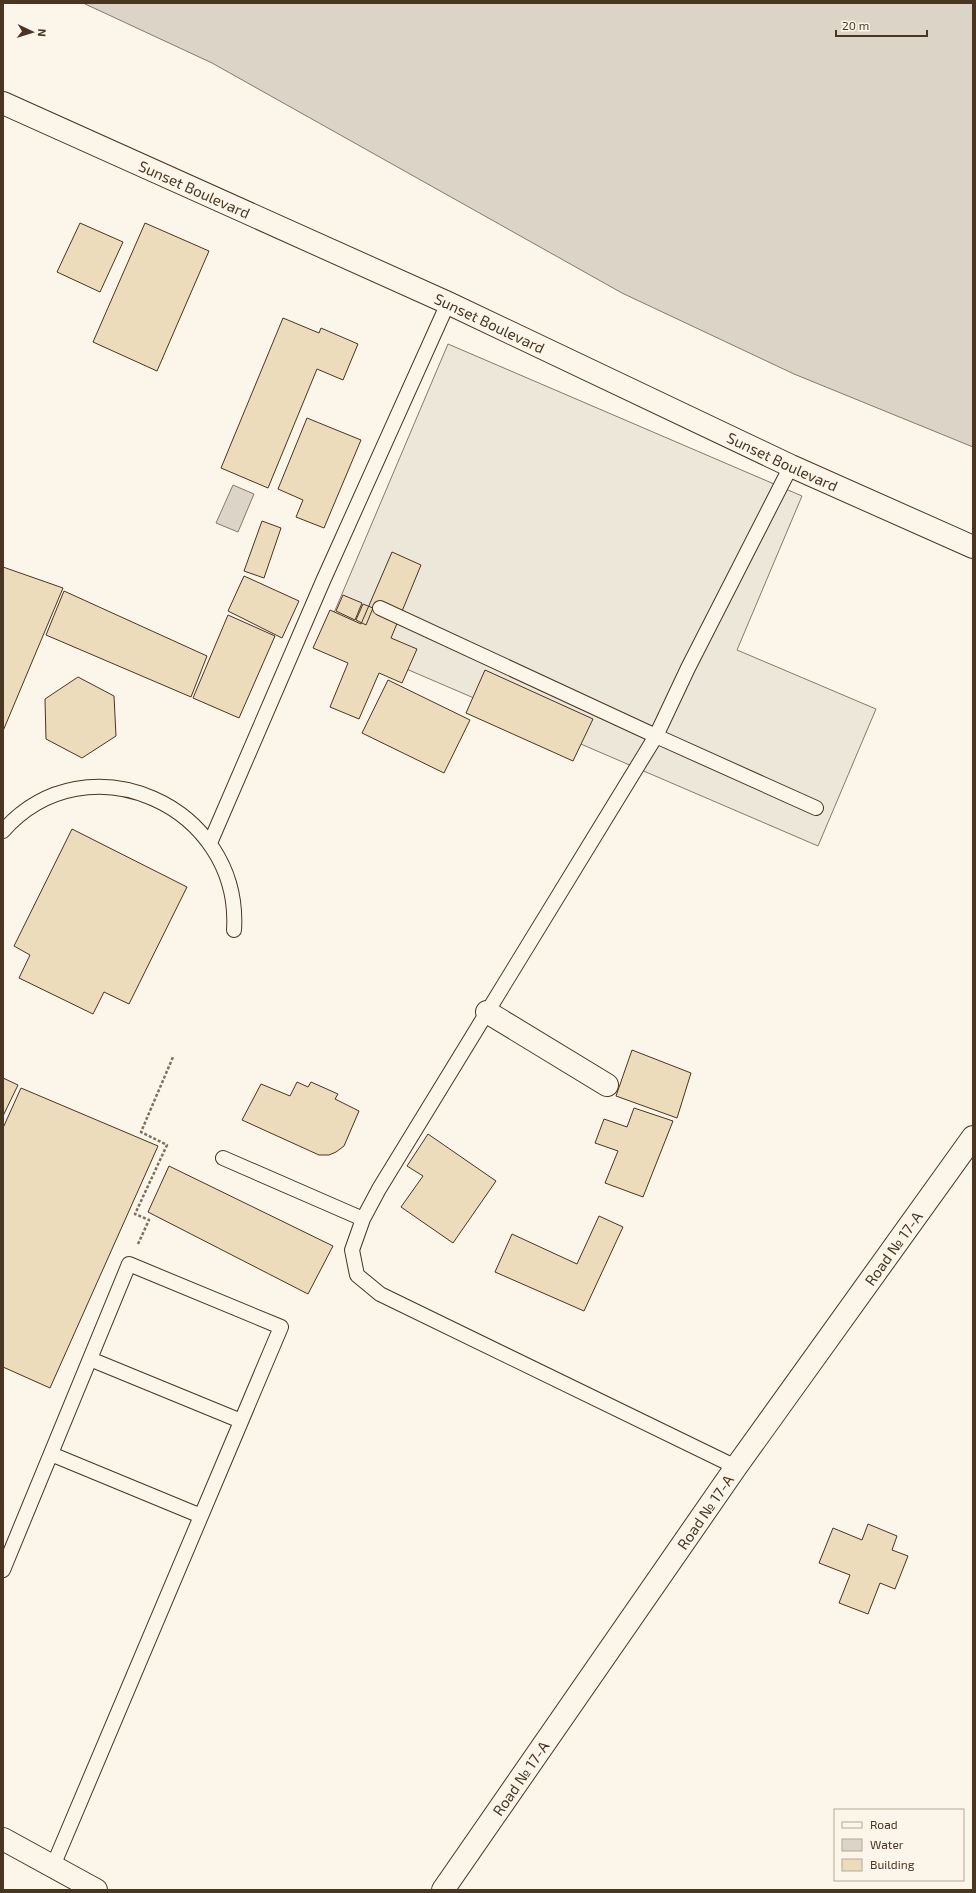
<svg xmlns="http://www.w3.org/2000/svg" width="976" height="1893" font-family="'Exo 2',sans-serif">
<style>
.parking{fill:#ede7d9;stroke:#887966}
.water{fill:#dcd4c6;stroke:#887966}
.building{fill:#ecdcbc;stroke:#4a3520}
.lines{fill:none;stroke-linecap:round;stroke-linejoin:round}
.lane-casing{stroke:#4a3520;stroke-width:16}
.street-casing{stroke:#4a3520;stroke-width:24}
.secondary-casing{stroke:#4a3520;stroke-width:24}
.path{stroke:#7f6f5c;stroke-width:2.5;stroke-dasharray:3 2;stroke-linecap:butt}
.lane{stroke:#fbf6e9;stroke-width:14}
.street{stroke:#fbf6e9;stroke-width:22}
.secondary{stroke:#fbf6e9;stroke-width:22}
.labels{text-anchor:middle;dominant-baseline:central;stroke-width:3;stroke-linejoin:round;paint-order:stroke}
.street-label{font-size:15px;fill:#4a3520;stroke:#fbf6e9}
</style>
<rect width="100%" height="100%" fill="#fbf6e9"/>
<path class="parking" d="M448 344 802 496 737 650 876 709 818 846 325 634Z"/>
<path class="water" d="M83 3H973V447L794 374 622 293 212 63Z
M233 485 254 494 238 532 216 523Z"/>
<path class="building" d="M80 223 123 242 100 292 57 272Z
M145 223 209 251 157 371 93 342Z
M283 318 319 333 321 328 358 344 343 380 317 369 268 488 221 468Z
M307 418 361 440 324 528 296 517 303 500 278 489Z
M262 521 281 528 264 578 244 571Z
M392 552 421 565 391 638 417 649 402 683 379 673 359 719 330 707 348 663 313 648 330 610 361 624Z
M3 567 63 588 3 731Z
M244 576 299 601 282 638 228 611Z
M64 591 207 656 191 697 46 635Z
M343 595 362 603 355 620 336 611Z
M363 604 373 608 366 625 356 620Z
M228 615 275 636 239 718 193 698Z
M485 670 593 719 573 761 466 713Z
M78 677 114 696 116 736 82 758 46 739 45 699Z
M388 680 470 720 444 773 362 733Z
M72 829 187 887 129 1004 104 992 93 1014 19 978 30 955 14 946Z
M632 1050 691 1073 677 1118 616 1096Z
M3 1078 18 1085 3 1116Z
M297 1082 308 1087 311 1082 338 1094 335 1099 359 1111 344 1146 336 1152 329 1155H319L242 1120 261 1084 290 1096Z
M21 1088 158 1146 50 1388 3 1367V1128Z
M634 1108 673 1121 643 1197 605 1183 618 1151 595 1143 604 1119 627 1127Z
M428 1134 496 1181 453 1243 401 1207 423 1176 407 1166Z
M169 1166 333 1246 308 1294 148 1212Z
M599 1216 623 1227 584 1311 495 1272 512 1234 577 1264Z
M868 1524 897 1536 892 1550 908 1556 895 1589 880 1583 868 1614 839 1603 850 1575 819 1563 833 1528 862 1540Z"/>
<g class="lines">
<g class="lane-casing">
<path id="lane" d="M380 608 656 736 688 668 791 466
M3 831C87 736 242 806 234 930
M210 843 323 581 448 303
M223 1158 363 1219
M90 1359 241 1421
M51 1454 201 1516
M736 1467 380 1294 357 1275 352 1250 363 1219 379 1189 656 736 816 808
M3 1570 129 1264 281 1327 53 1866"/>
</g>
<g class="street-casing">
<path id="street" d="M487 1012 607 1085
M3 1839 96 1890"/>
</g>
<g class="secondary-casing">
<g id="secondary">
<path id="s1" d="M3 103 448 303 791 466 973 547"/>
<path id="s2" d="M443 1890 736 1467 973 1137"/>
</g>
</g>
<path class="path" d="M138 1244 149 1220 135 1214 167 1145 141 1132 173 1057"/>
<use href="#lane" class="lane"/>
<use href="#street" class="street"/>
<use href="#secondary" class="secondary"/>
</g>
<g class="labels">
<g class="street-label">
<text stroke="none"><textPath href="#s1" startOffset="210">Sunset Boulevard</textPath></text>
<text stroke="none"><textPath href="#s1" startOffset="534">Sunset Boulevard</textPath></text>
<text stroke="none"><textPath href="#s1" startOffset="858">Sunset Boulevard</textPath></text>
<text stroke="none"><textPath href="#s2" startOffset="784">Road № 17-A</textPath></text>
<text stroke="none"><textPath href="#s2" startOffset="460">Road № 17-A</textPath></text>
<text stroke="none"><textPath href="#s2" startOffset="136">Road № 17-A</textPath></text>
</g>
</g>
<rect width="976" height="1893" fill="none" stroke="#4a3520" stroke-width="8"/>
<rect x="834" y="1809" width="130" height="72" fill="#fbf6e9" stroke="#b4a999"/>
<rect x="842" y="1822" width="20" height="6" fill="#fbf6e9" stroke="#b4a999"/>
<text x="870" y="1829" font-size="12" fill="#4a3520">Road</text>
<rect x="842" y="1839" width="20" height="12" fill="#dcd4c6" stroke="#b4a999"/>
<text x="870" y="1849" font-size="12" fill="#4a3520">Water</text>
<rect x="842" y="1859" width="20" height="12" fill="#ecdcbc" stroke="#b4a999"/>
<text x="870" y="1869" font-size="12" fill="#4a3520">Building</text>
<g transform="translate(32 32) rotate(94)" stroke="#fbf6e9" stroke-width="3" paint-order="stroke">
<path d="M0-3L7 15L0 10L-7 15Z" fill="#4a3520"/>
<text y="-6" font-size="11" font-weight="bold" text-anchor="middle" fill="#4a3520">N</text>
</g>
<path d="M836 30v6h91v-6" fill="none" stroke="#4a3520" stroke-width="2"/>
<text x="842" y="30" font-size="12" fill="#4a3520" stroke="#fbf6e9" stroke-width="3" paint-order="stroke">20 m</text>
</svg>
